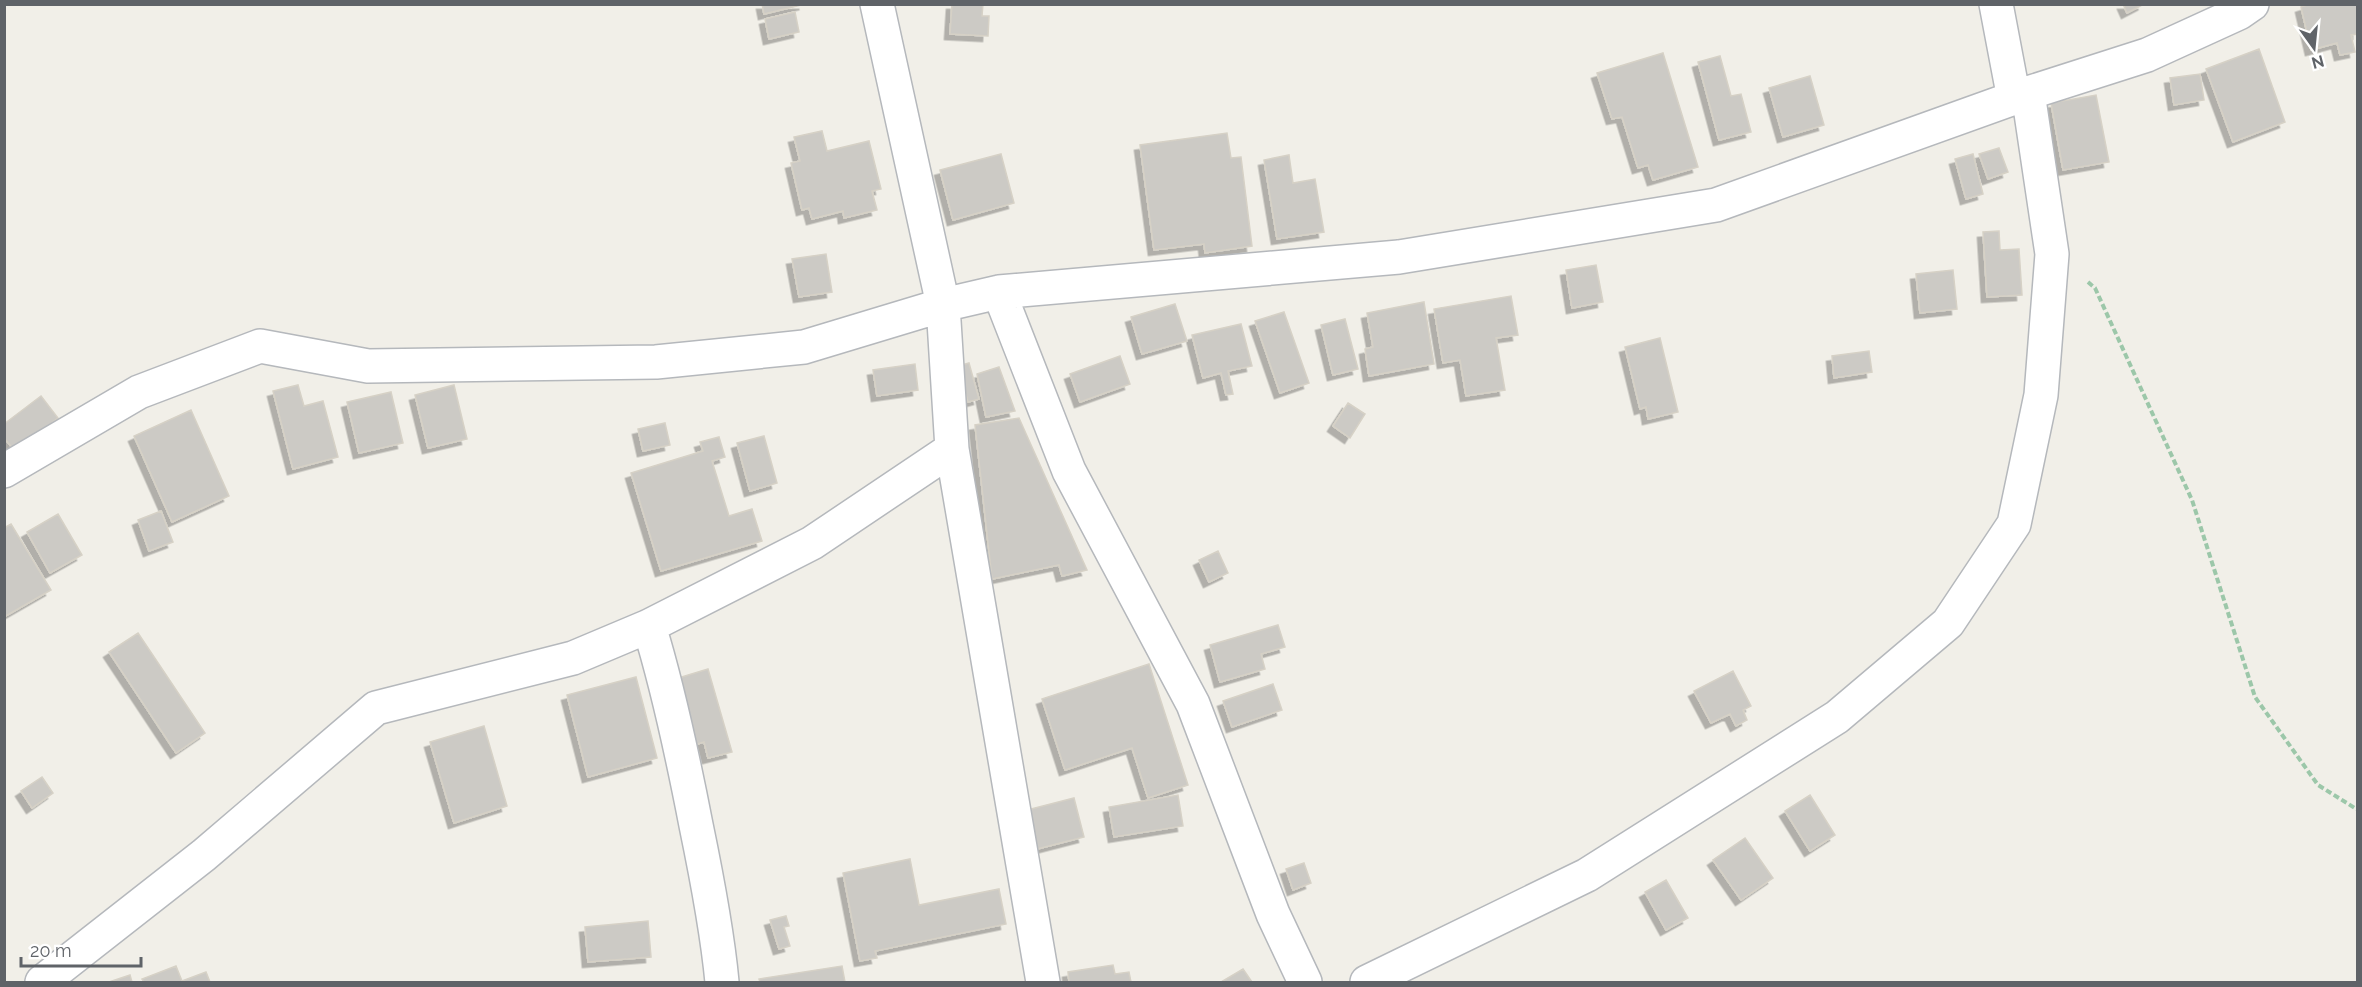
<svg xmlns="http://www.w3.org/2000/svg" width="2362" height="987" font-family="Raleway,sans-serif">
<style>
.building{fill:#cccac5;stroke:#d6d1c6;stroke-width:1.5;filter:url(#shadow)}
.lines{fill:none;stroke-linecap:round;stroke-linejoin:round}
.minor-casing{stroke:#b5b8bc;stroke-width:36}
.path{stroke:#9cc7a9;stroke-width:4;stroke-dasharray:6 3;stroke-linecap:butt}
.minor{stroke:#fff;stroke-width:33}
</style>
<defs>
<filter id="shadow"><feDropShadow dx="-5.5" dy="5.5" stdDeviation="0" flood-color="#0004"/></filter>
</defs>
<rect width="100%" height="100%" fill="#f1efe8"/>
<path class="building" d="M762 4H805L764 14Z
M952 4H983L982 16H989L988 36 950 34Z
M2123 4H2144L2127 13Z
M2310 4H2358V34L2351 35 2355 52 2340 55 2337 43 2311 50 2301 7Z
M795 12 799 32 769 39 765 19Z
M2259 49 2285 122 2233 142 2206 69Z
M1663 53 1698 167 1653 180 1648 165 1638 168 1622 117 1612 119 1597 73Z
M1720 56 1731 96 1741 94 1751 132 1719 140 1698 62Z
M2200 74 2204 100 2174 105 2170 78Z
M1810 76 1824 125 1783 137 1769 88Z
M2096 95 2109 162 2063 170 2051 103Z
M822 131 827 151 869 141 881 189 872 191 877 210 844 218 843 211 812 219 809 208 802 210 791 163 800 161 794 137Z
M1227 133 1231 158 1241 157 1252 246 1205 253 1204 244 1154 250 1140 145Z
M1999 148 2008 172 1988 179 1979 154Z
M1001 154 1014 203 953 220 940 170Z
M1973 154 1983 194 1966 199 1955 159Z
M1289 155 1293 183 1315 179 1324 232 1277 239 1264 160Z
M1999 231 2000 250 2019 249 2022 295 1987 297 1983 232Z
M826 254 832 292 799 297 792 259Z
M1596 265 1603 302 1572 308 1566 270Z
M1953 270 1957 309 1920 313 1916 274Z
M1511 296 1518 335 1496 338 1505 390 1466 396 1460 360 1443 363 1434 309Z
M1424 302 1434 364 1369 376 1365 349 1373 347 1367 313Z
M1175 304 1187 341 1142 354 1131 317Z
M1284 312 1309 383 1280 393 1255 321Z
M1345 319 1358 369 1333 375 1321 325Z
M1241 324 1252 366 1228 371 1233 394 1226 395 1221 373 1203 378 1192 335Z
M1660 338 1678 412 1648 419 1646 407 1640 409 1625 347Z
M1869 351 1872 372 1834 378 1832 356Z
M1120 356 1130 384 1080 402 1070 374Z
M969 363 979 399 968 402 958 366Z
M915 364 918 390 877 396 873 370Z
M999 367 1015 411 986 417 977 374Z
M298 385 304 406 323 401 338 457 293 469 273 391Z
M454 385 467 439 428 448 415 395Z
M391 392 403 443 359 453 347 402Z
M41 396 58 418 15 451 4 438V424Z
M1348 403 1365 414 1350 438 1333 426Z
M191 410 229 496 172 522 134 436Z
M1019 418 1087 570 1062 576 1059 565 992 579 975 425Z
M665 423 670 445 643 451 638 429Z
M764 436 777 483 750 491 737 443Z
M719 437 725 457 712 461 729 516 752 509 762 541 661 571 631 473 703 451 700 442Z
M161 511 173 542 149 551 138 520Z
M58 514 82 555 50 573 27 532Z
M11 524 51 590 4 617V528Z
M1218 551 1228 573 1209 582 1199 560Z
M1278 625 1285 647 1261 654 1265 669 1220 682 1210 645Z
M138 633 205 733 176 753 109 652Z
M1149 664 1188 785 1148 798 1132 748 1065 770 1042 699Z
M708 669 732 752 708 758 704 742 694 745 675 679Z
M1733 671 1751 706 1743 710 1747 720 1736 726 1730 714 1711 723 1694 691Z
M636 677 657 758 588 777 567 695Z
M1273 684 1282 710 1232 727 1223 701Z
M484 726 507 806 454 823 430 742Z
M42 777 53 793 32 808 21 791Z
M1178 795 1183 826 1114 837 1109 807Z
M1810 795 1835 835 1810 851 1785 811Z
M1074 798 1084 837 1037 849 1027 810Z
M1745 838 1773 878 1741 900 1713 860Z
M910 859 919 905 999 889 1006 924 875 951 877 958 860 961 843 873Z
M1304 863 1311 883 1293 890 1286 869Z
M1666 880 1688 918 1666 930 1645 892Z
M786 916 789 926 784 927 790 946 779 949 770 920Z
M648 921 651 957 588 962 585 927Z
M1113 965 1115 974 1129 972 1131 982H1069L1068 972Z
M176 966 182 981 206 972 210 982H144L142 979Z
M842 966 845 982H760L759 979Z
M1243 969 1252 982H1221Z
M130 975 132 982H109Z"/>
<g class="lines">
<g class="minor-casing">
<path id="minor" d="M877 4 943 305 952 449 1043 982
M1996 4 2014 99
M999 292 1069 471 1193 704 1273 914 1305 982
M4 471 139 392 260 346 368 366 656 362 804 347 943 305 999 292 1399 257 1716 205 2028 93 2147 55 2239 13 2252 4
M649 626C669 691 683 758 696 825 707 878 717 929 722 982
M42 982 204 855 376 708 573 658 649 626 812 543 952 449
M1367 982 1587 875 1837 717 1948 623 2014 524 2041 395 2052 254 2028 93"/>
</g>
<path class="path" d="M2088 282 2095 288 2192 500 2255 697 2318 785 2358 810"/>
<use href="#minor" class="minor"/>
</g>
<rect width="2362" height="987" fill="none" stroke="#5f6368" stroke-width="12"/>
<g transform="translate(2314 48) rotate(165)" stroke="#ffffff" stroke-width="4.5" paint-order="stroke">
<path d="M0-4.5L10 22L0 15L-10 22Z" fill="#5f6368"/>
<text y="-9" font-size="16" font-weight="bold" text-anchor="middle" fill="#5f6368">N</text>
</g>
<path d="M21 957v9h120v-9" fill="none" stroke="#5f6368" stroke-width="3"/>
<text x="30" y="957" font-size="18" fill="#5f6368" stroke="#ffffff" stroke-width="4.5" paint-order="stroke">20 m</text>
</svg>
